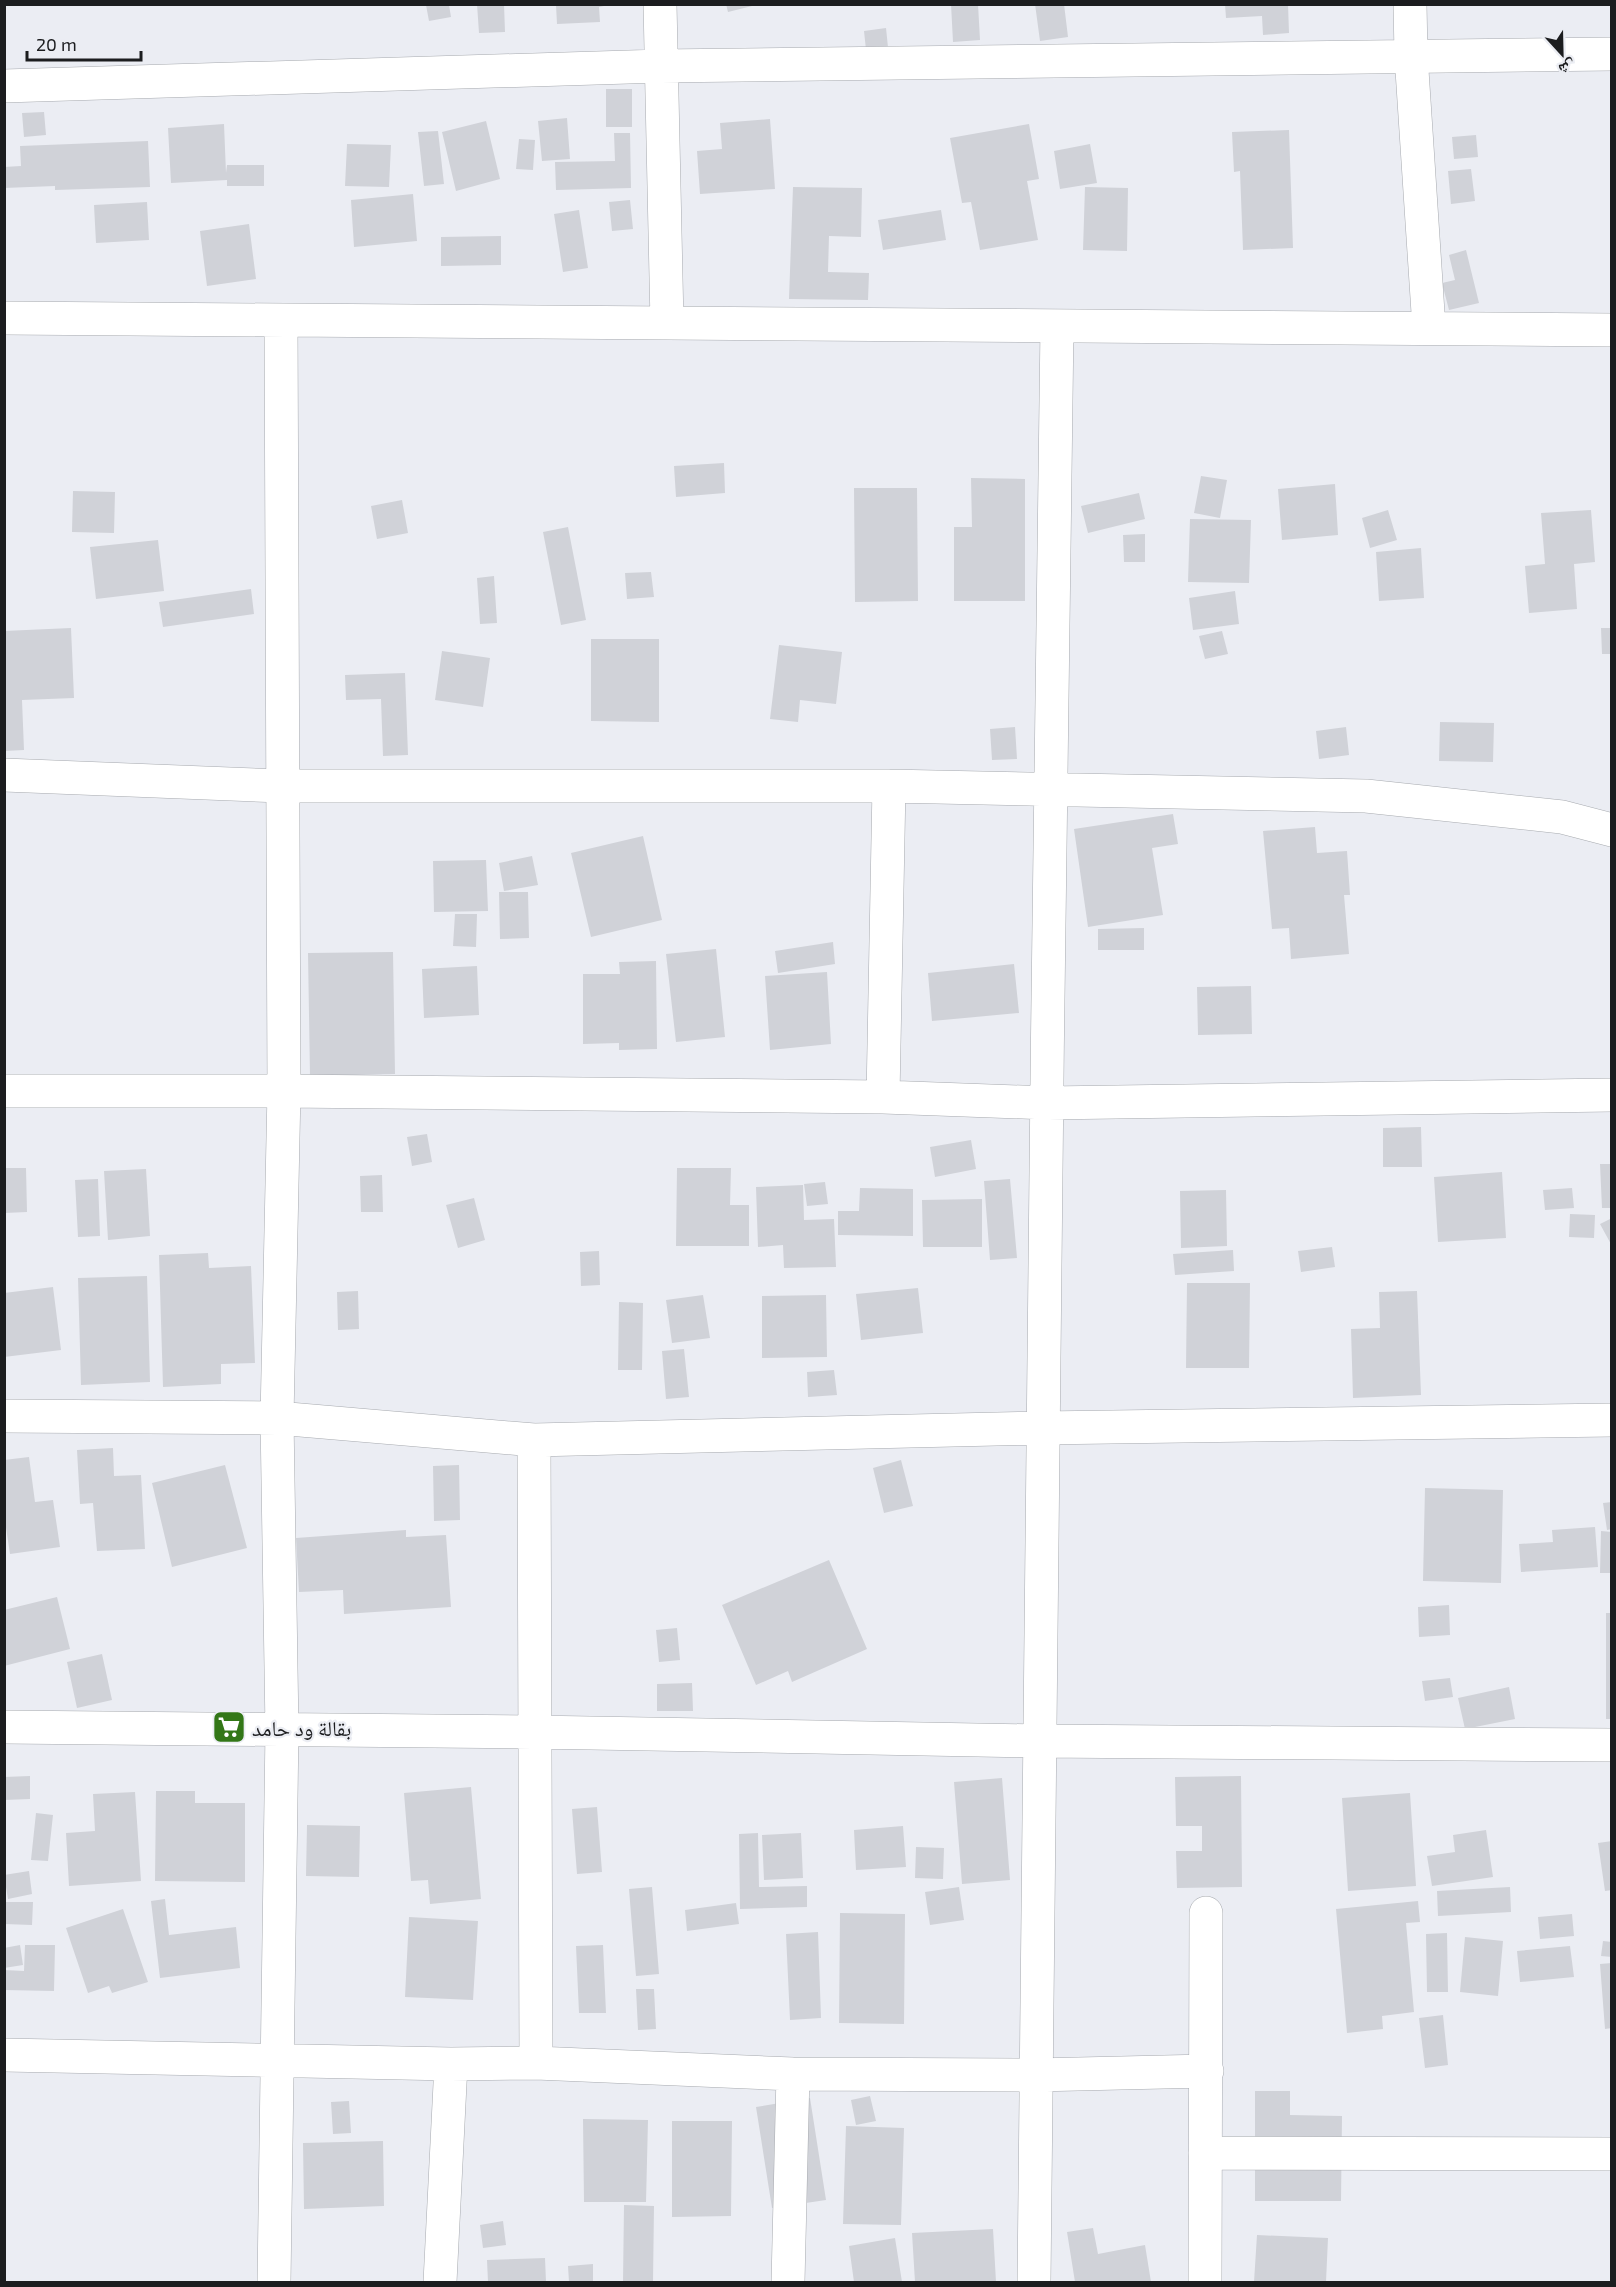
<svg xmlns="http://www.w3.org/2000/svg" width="1616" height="2287" font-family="'Exo 2','Noto Naskh Arabic',sans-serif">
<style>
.building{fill:#d0d2d8}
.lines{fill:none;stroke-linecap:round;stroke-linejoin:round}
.minor-casing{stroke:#a7aaaf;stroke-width:34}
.minor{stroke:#fff;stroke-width:33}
.labels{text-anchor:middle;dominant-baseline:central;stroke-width:4.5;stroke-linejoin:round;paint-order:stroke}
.poi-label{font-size:21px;fill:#1c1d1f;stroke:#ebedf3;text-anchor:start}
</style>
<rect width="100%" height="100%" fill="#ebedf3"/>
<path class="building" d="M477 4H504L505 32 479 33Z
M726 4H756V5L728 12Z
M951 4H978L980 40 953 42Z
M1035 4H1064L1068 37 1040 41Z
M1225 4H1288L1289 33 1263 35 1262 16 1226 18Z
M426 5H449L451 17 429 21Z
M556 5H604V6L599 7 600 22 557 24Z
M886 28 889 57 867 59 864 31Z
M606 89H632V127H606Z
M44 112 46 135 24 137 22 113Z
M567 118 570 159 542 161 538 121Z
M770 119 775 189 700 194 697 151 722 149 720 123Z
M486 121 500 179 456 191 442 132Z
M224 124 226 173 227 165H264V186H227V180L171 183 168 128Z
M1029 124 1039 179 1027 181 1038 240 980 250 971 202 962 203 950 138Z
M1289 130 1293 248 1243 250 1240 171 1234 172 1232 132Z
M438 131 444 184 424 186 418 132Z
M614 133H630L631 188 556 190 555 162 615 161Z
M1476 135 1478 157 1454 159 1452 137Z
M519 139 535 140 533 170 516 169Z
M148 141 150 187 55 190V186L4 188V167L21 166 20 146Z
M347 144 391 145 389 187 345 186Z
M1090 144 1097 183 1060 189 1054 151Z
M1471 169 1475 201 1451 204 1448 171Z
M793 187 862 188 861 237 829 236 828 272 869 273 868 300 789 299Z
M1085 187 1128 188 1127 251 1083 250Z
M413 194 417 241 354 247 351 200Z
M630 200 633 229 612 231 609 202Z
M147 202 149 240 96 243 94 205Z
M579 210 588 268 563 272 554 214Z
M941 210 946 240 883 250 878 220Z
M249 224 256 279 207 286 200 231Z
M501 236V265L441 266V237Z
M1466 250 1479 303 1449 310 1442 283 1455 280 1449 255Z
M724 463 725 493 676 497 674 466Z
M1201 476 1227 480 1220 518 1194 513Z
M971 478 1025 479V601H954V527H972Z
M1335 484 1338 535 1282 540 1278 489Z
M854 488H917L918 601 855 602Z
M73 491 115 492 114 533 72 532Z
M1139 493 1145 519 1088 533 1081 506Z
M402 500 408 533 377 539 371 506Z
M1388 510 1397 540 1370 548 1362 518Z
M1591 510 1595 562 1574 564 1577 609 1529 613 1525 566 1545 564 1541 513Z
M1190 519 1251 520 1249 583 1188 582Z
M568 527 586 620 561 625 543 532Z
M1145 534V562H1124L1123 535Z
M158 540 164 591 96 599 90 547Z
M1421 548 1424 598 1379 601 1376 552Z
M651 572 654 597 627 599 625 573Z
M494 576 497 623 480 624 477 578Z
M251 589 254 614 163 627 159 602Z
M1235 591 1239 624 1193 630 1189 598Z
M71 628 74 698 22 700 24 750 4 751V631Z
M1601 628H1612V654H1602Z
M1222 631 1228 654 1205 659 1199 636Z
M591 639H659V722L591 721Z
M779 645 842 652 836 704 800 700 798 722 770 719Z
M442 651 490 658 483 707 435 700Z
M405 673 408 755 383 756 381 699 346 700 345 675Z
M1440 722 1494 723 1493 762 1439 761Z
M1015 727 1017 759 992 760 990 729Z
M1346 727 1349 755 1319 759 1316 731Z
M1173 814 1178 844 1152 848 1163 915 1088 927 1074 829Z
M1315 827 1317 853 1347 851 1350 895H1344L1349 954 1291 959 1289 928 1272 929 1263 831Z
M643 836 662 920 591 937 571 853Z
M532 856 538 885 504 891 499 863Z
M486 860 488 911 434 912 433 861Z
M499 892H528L529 938 500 939Z
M455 914H477L476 947 453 946Z
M1144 928V950H1098V929Z
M833 942 835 964 778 973 775 951Z
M716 949 725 1037 676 1042 666 954Z
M393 952 395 1074 310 1076 308 953Z
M656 961 657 1049 619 1050V1043L583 1044V974H620L619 962Z
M1014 964 1019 1013 932 1021 928 973Z
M477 966 479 1015 424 1018 422 969Z
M827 972 831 1044 770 1050 765 976Z
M1251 986 1252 1034 1198 1035 1197 987Z
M1421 1127 1422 1167H1383V1128Z
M427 1134 432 1162 412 1166 407 1137Z
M971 1140 976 1169 935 1177 930 1147Z
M1600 1164H1612V1208H1602Z
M4 1168H26L27 1212 4 1213Z
M677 1168H731L730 1205H749V1246H676Z
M146 1169 150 1236 108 1240 104 1171Z
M1502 1172 1506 1238 1438 1242 1434 1177Z
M382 1175 383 1212H361L360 1176Z
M98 1179 100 1236 78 1237 75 1180Z
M1010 1179 1017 1258 990 1260 984 1181Z
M825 1182 828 1204 807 1206 804 1184Z
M803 1185 804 1220 834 1219 836 1267 784 1268 783 1245 758 1247 756 1187Z
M860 1188 913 1189V1236L838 1235V1211H859Z
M1572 1188 1574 1208 1545 1210 1543 1190Z
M1226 1190 1227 1246 1181 1248 1180 1191Z
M474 1198 485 1240 458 1248 446 1205Z
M982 1199V1247H923L922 1200Z
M1570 1214 1595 1215 1594 1238 1569 1237Z
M1612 1218V1246L1600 1224Z
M1332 1247 1335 1267 1301 1272 1298 1251Z
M1233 1250 1234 1271 1175 1275 1173 1254Z
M599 1251 600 1285 581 1286 580 1252Z
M208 1253 209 1268 251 1266 255 1363 221 1364V1384L163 1387 159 1255Z
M147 1276 150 1382 81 1385 78 1278Z
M1187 1283H1250L1249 1368H1186Z
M53 1287 61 1350 4 1357V1293Z
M918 1288 923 1333 861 1340 856 1294Z
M358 1291 359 1329 338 1330 337 1292Z
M1417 1291 1421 1395 1353 1398 1351 1329 1380 1328 1379 1292Z
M703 1295 710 1338 672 1343 666 1300Z
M826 1295 827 1357 762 1358V1296Z
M619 1302 643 1303 642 1370H618Z
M684 1349 689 1397 666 1399 662 1351Z
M834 1370 837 1395 808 1397 807 1372Z
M113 1448 114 1476 141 1475 145 1549 97 1551 93 1503 80 1504 77 1450Z
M29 1457 35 1502 53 1500 60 1547 10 1554 4 1514V1460Z
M901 1460 913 1506 884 1513 873 1468Z
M225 1465 247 1548 172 1567 152 1483Z
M459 1465 460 1520 434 1521 433 1466Z
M1425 1488 1503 1490 1501 1583 1423 1581Z
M1612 1502V1529L1607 1530 1603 1503Z
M1595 1527 1598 1567 1521 1572 1519 1544 1553 1542 1552 1530Z
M406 1530V1537L446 1535 451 1607 344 1614 343 1590 299 1592 296 1538Z
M1601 1531 1612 1532V1573H1600Z
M829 1560 867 1649 792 1682 788 1671 756 1685 722 1605Z
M57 1597 70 1649 4 1666V1610Z
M1449 1605 1450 1635 1419 1637 1418 1607Z
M1606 1613H1612V1719H1606Z
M677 1628 680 1660 659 1662 656 1630Z
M102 1654 112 1700 77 1708 67 1662Z
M1450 1678 1453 1697 1425 1701 1422 1681Z
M692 1683 693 1711H657V1684Z
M1509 1687 1515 1719 1465 1729 1458 1698Z
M30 1776V1799L4 1800V1777Z
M1241 1776 1242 1887 1177 1888 1176 1851H1202V1826H1176L1175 1777Z
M1002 1778 1010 1880 962 1884 954 1782Z
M471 1787 481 1899 430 1904 428 1880 411 1881 404 1793Z
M156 1791H195V1803H245V1882L155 1881Z
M135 1792 141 1881 69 1886 66 1833 95 1831 93 1794Z
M1410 1793 1416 1886 1348 1891 1342 1798Z
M597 1807 602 1872 577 1874 572 1809Z
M36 1813 53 1815 48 1861 31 1860Z
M307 1825 360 1826 359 1877 306 1876Z
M903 1826 906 1867 856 1870 854 1830Z
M1486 1830 1493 1877 1432 1886 1427 1856 1455 1852 1453 1835Z
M758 1833 759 1887 807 1886V1907L740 1909 739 1834Z
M801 1833 803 1878 764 1880 762 1835Z
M1612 1841V1890L1605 1891 1598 1843Z
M916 1847 944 1848 943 1879 915 1878Z
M29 1871 32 1894 8 1899 4 1875Z
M652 1887 659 1974 636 1976 629 1889Z
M959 1887 964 1920 930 1925 925 1892Z
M1510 1887 1511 1912 1438 1916 1437 1891Z
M165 1899 169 1935 236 1927 240 1968 160 1978 151 1901Z
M1418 1901 1420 1922 1406 1923 1414 2012 1382 2016 1383 2029 1347 2033 1336 1909Z
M4 1902H33L32 1925 4 1924Z
M736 1903 739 1924 687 1931 685 1910Z
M123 1909 148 1982 112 1993 109 1986 88 1993 66 1928Z
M840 1913 905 1914 904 2024 839 2023Z
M1572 1914 1574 1936 1540 1939 1538 1917Z
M409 1917 478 1921 473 2000 405 1997Z
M818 1932 821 2018 790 2020 786 1934Z
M1447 1933 1448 1992H1427L1426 1934Z
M1465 1937 1503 1941 1498 1996 1460 1992Z
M1603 1941 1612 1942V1957L1601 1956Z
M20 1945 23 1965 4 1968V1948Z
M25 1945H55L54 1991 4 1990V1970L24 1971Z
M603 1945 606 2013H579L576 1946Z
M1570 1946 1574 1977 1520 1982 1517 1951Z
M1612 1963V2028L1605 2029 1600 1964Z
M636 1989H654L656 2029 638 2030Z
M1443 2015 1448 2065 1425 2068 1419 2018Z
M1255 2091H1290V2115L1342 2116 1341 2201H1255Z
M870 2096 876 2121 856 2125 851 2100Z
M810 2098 826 2200 772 2208 756 2107Z
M349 2101 351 2133 333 2134 331 2102Z
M583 2119 648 2120 646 2202H584Z
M672 2121H732L731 2216 672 2217Z
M846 2126 904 2128 901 2225 843 2224Z
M383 2141 384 2206 304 2209 303 2143Z
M624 2205 654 2206 653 2282H623Z
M503 2221 506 2245 483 2248 480 2225Z
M1093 2228 1098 2254 1145 2245 1151 2282H1075L1067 2232Z
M993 2229 996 2282H915L912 2233Z
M1257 2235 1328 2238 1326 2282H1254Z
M895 2238 902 2282H854L849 2246Z
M545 2258 546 2282H488L487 2260Z
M593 2264V2282H569L568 2266Z"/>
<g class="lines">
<g class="minor-casing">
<path id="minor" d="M660 4 667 323
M1410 4 1411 55 1429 328
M4 86 661 66 1612 54
M4 318 1612 330
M4 775 281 786H889L1366 796 1562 817 1612 830
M4 1091H284L883 1097 1048 1103 1612 1095
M883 1097 889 786
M4 1416 277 1418 534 1440 1041 1428 1612 1420
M534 1440 536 2063
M4 1727 533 1732 1038 1741 1612 1745
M4 2055 451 2064 536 2063 793 2074 1035 2075 1207 2071
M1205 2153 1612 2154
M274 2282 282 1730 277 1418 284 1091 281 320
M440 2282 451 2064
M788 2282 793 2074
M1034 2282C1036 1630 1050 978 1057 326
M1205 2282 1206 1913"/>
</g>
<use href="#minor" class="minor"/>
</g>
<defs>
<g id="supermarket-square" transform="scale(1.725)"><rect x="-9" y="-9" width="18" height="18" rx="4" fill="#337717" stroke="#ebedf3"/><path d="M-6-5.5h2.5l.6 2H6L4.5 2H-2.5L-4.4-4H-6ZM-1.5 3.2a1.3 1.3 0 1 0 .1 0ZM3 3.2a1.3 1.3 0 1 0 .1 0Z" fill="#fff"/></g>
</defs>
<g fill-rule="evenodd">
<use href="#supermarket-square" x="229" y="1727"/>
</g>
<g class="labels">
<g class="poi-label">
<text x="252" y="1727">بقالة ود حامد</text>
</g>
</g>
<rect width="1616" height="2287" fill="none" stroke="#1c1d1f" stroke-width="12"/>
<g transform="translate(1562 54) rotate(158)" stroke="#ebedf3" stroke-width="4.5" paint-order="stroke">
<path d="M0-4.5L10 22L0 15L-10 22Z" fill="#1c1d1f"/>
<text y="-9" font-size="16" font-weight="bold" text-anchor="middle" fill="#1c1d1f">ش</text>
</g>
<path d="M27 51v9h114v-9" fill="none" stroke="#1c1d1f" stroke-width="3"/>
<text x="36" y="51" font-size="18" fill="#1c1d1f" stroke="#ebedf3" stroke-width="4.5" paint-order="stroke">20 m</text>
</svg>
